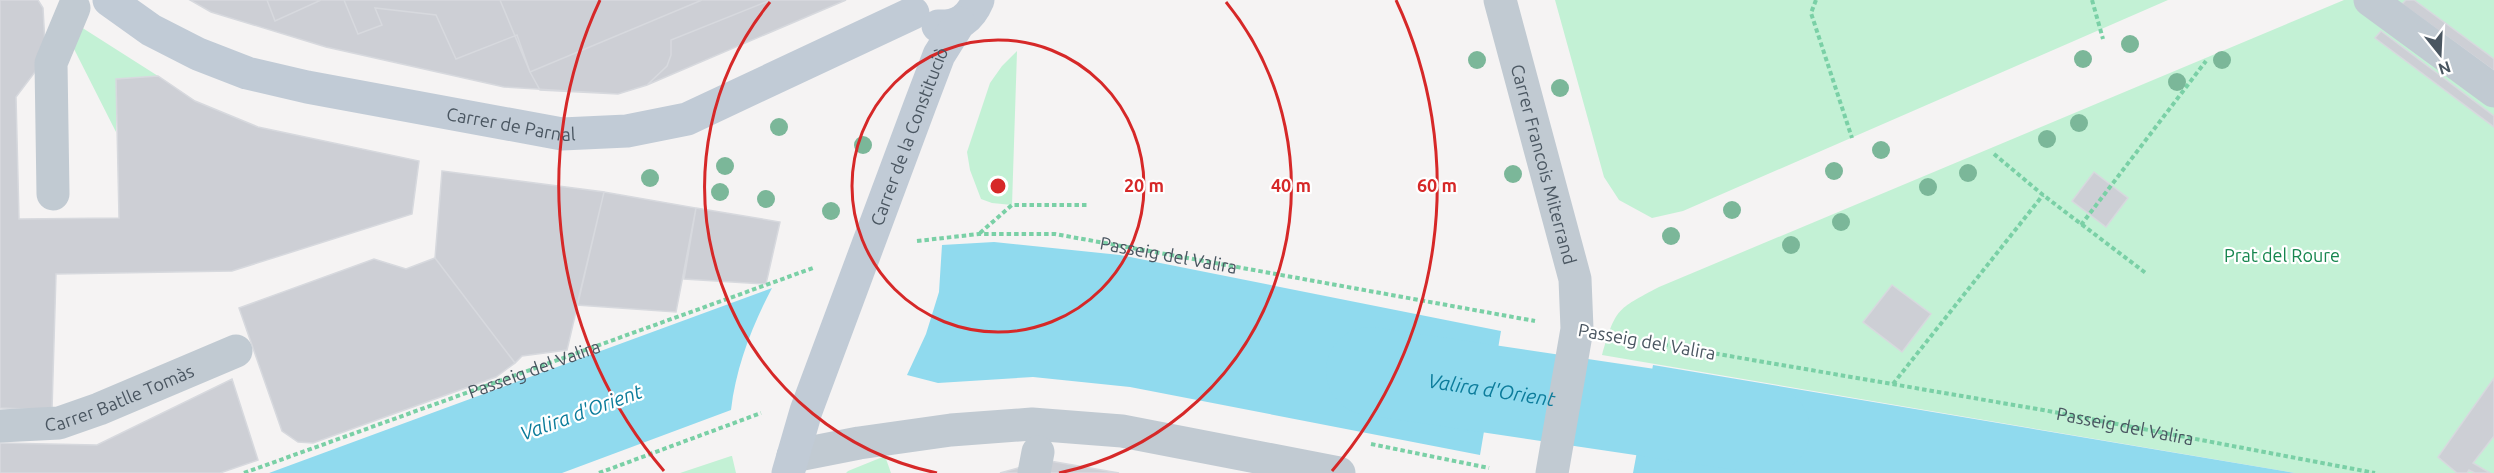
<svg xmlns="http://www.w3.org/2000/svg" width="2494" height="473" font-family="Ubuntu,sans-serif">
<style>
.green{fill:#c3f1d5}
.water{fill:#90daee}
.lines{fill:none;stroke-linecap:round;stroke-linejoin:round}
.river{stroke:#90daee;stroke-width:88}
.building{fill:#cdcfd5;stroke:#d7d9de;stroke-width:1.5}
.path{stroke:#7ad0a6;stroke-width:4;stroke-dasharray:4.5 3;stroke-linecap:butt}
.street{stroke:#c1cad2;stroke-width:33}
.secondary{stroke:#c1cbd6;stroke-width:33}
.tree{fill:#7bb799}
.ring{fill:none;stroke:#d62828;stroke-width:3}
.labels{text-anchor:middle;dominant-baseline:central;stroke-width:4.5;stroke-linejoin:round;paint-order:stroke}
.street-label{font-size:18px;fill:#4a5661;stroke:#fff}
.park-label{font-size:18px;fill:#17864f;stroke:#fff}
.water-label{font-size:20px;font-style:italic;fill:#0c7c9b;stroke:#fff}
.centre{fill:#d62828;stroke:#fff;stroke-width:3}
.ring-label{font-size:18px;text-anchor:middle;font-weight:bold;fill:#d62828;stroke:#fff;stroke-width:4.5;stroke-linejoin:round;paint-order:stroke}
</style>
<rect width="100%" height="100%" fill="#f5f3f3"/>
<path class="green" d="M1555 0H2168L1683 211 1652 218 1619 200 1604 177Z
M2344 0H2494V473H2295L1602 355C1616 308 1616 310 1659 287Z
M81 27 158 76 116 80V132L73 47Z
M1017 51 1012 205 992 203 981 199 970 170 967 152 990 83 1002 66Z
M732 456 736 473H680L731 456Z
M885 456 891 473H846L848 471Z"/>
<path class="water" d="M994 242 1120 255 1501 331 1480 455 1130 387 1033 377 938 383 907 375 926 334 939 292 942 245Z
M772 288C752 326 736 367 731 410L562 473H269Z
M1653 365 2295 473H1633Z"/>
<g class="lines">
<path class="river" id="s1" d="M1370 371 1766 430"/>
</g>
<path class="building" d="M0 0H38L43 8 45 44 35 72 16 97 19 219 119 218 116 79 158 76 195 101 258 127 419 161 412 214 232 271 56 274 52 410 0 408Z
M190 0H846L647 85 618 94 504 87 326 47 211 12Z
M267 0H321L275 21Z
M344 0H771L671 40V55L667 66 647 85 618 94 540 90 530 72 517 35 456 59 436 15 375 8 382 25 358 34Z
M500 0H702L530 72Z
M2406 0H2414L2494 59V71L2402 4Z
M2381 31 2494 116V127L2375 38Z
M442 171 604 192 567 350 522 356 515 363 435 258Z
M2094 172 2128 198 2106 227 2072 201Z
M604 192 696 208 676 312 577 305Z
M696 208 780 222 766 284 684 279Z
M435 258 515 363 496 377 313 443 298 442 282 431 239 308 374 259 406 269Z
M1892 285 1931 314 1902 352 1863 322Z
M2494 378V436L2473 463 2490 473H2475L2469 470 2467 473H2457L2438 457Z
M232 379 258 460 220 473H0V443L97 445Z
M1050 461 1119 473H1048Z
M1025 466 1024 473H1000Z"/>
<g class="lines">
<g class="path">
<path d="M1816 0 1811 13 1852 138"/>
<path d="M2092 0 2103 39"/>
<path d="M1994 154 2043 195 2147 274"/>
<path d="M2081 225 2206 61"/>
<path d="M980 233 1012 205H1089"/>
<path id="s2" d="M917 241 979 234H1055L1535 321"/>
<path id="s3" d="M1619 337 2043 410 2375 473"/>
<path d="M1893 384 2043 195"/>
<path d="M1371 444 1489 468"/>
<path id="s4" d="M244 473 813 268"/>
<path d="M599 473 761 413"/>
</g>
<g class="street">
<path id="s5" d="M1500 0 1575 279 1577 329 1552 473"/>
<path d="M2370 0 2494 91"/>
<path d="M53 194 51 63 74 8"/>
<path id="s6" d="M0 426 59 423 99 409 236 351"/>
<path d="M793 456 859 443 951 430 1032 424 1122 431 1339 473"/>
<path d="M1034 473 1038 452"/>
</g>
<g class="secondary">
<path id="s7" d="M109 0 151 30 198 54 247 73 307 87 562 134 627 131 687 119 913 13"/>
<path d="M938 26C958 27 970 19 978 0"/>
<path id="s8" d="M788 473 806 411 920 105 939 55 959 23"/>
</g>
</g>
<g class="tree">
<circle cx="2130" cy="44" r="9"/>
<circle cx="2083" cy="59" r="9"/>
<circle cx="1477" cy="60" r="9"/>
<circle cx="2222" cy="60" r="9"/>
<circle cx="2177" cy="82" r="9"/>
<circle cx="1560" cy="88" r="9"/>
<circle cx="2079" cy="123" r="9"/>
<circle cx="779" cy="127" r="9"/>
<circle cx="2047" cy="139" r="9"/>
<circle cx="863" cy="145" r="9"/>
<circle cx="1881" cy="150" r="9"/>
<circle cx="725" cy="166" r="9"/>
<circle cx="1834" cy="171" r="9"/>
<circle cx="1968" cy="173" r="9"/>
<circle cx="1513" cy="174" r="9"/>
<circle cx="650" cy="178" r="9"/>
<circle cx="1928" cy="187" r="9"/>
<circle cx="720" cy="192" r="9"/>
<circle cx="766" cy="199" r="9"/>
<circle cx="1732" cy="210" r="9"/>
<circle cx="831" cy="211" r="9"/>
<circle cx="1841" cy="222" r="9"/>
<circle cx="1671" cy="236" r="9"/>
<circle cx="1791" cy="245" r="9"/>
</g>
<g class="ring">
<circle cx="998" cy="186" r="146"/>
<path d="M937 473A293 293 0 0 1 770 2M1226 2A293 293 0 0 1 1059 473"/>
<path d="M664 471A439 439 0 0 1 600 0M1396 0A439 439 0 0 1 1332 471"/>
</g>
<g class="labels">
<g class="street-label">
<text stroke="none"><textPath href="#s7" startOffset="426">Carrer de Parnal</textPath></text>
<text stroke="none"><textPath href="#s8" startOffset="358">Carrer de la Constituciò</textPath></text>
<text stroke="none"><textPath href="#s5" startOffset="170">Carrer Francois Miterrand</textPath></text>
<text stroke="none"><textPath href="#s2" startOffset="254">Passeig del Valira</textPath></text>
<text transform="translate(1647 341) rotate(10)">Passeig del Valira</text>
<text stroke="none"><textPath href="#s4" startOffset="308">Passeig del Valira</textPath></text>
<text stroke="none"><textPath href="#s6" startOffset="124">Carrer Batlle Tomàs</textPath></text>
<text stroke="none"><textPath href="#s3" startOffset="514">Passeig del Valira</textPath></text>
</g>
<g class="park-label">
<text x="2282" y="255">Prat del Roure</text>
</g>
<g class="water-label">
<text stroke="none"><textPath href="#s1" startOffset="123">Valira d'Orient</textPath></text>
<text transform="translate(581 412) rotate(-20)">Valira d'Orient</text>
</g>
</g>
<circle cx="998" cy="186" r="9" class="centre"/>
<g class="ring-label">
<text x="1144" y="192">20 m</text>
<text x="1291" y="192">40 m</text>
<text x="1437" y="192">60 m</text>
</g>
<g transform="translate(2440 54) rotate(162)" stroke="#ffffff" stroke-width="4.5" paint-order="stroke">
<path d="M0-4.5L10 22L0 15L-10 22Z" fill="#4a5661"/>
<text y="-9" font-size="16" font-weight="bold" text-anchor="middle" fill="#4a5661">N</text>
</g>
</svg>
